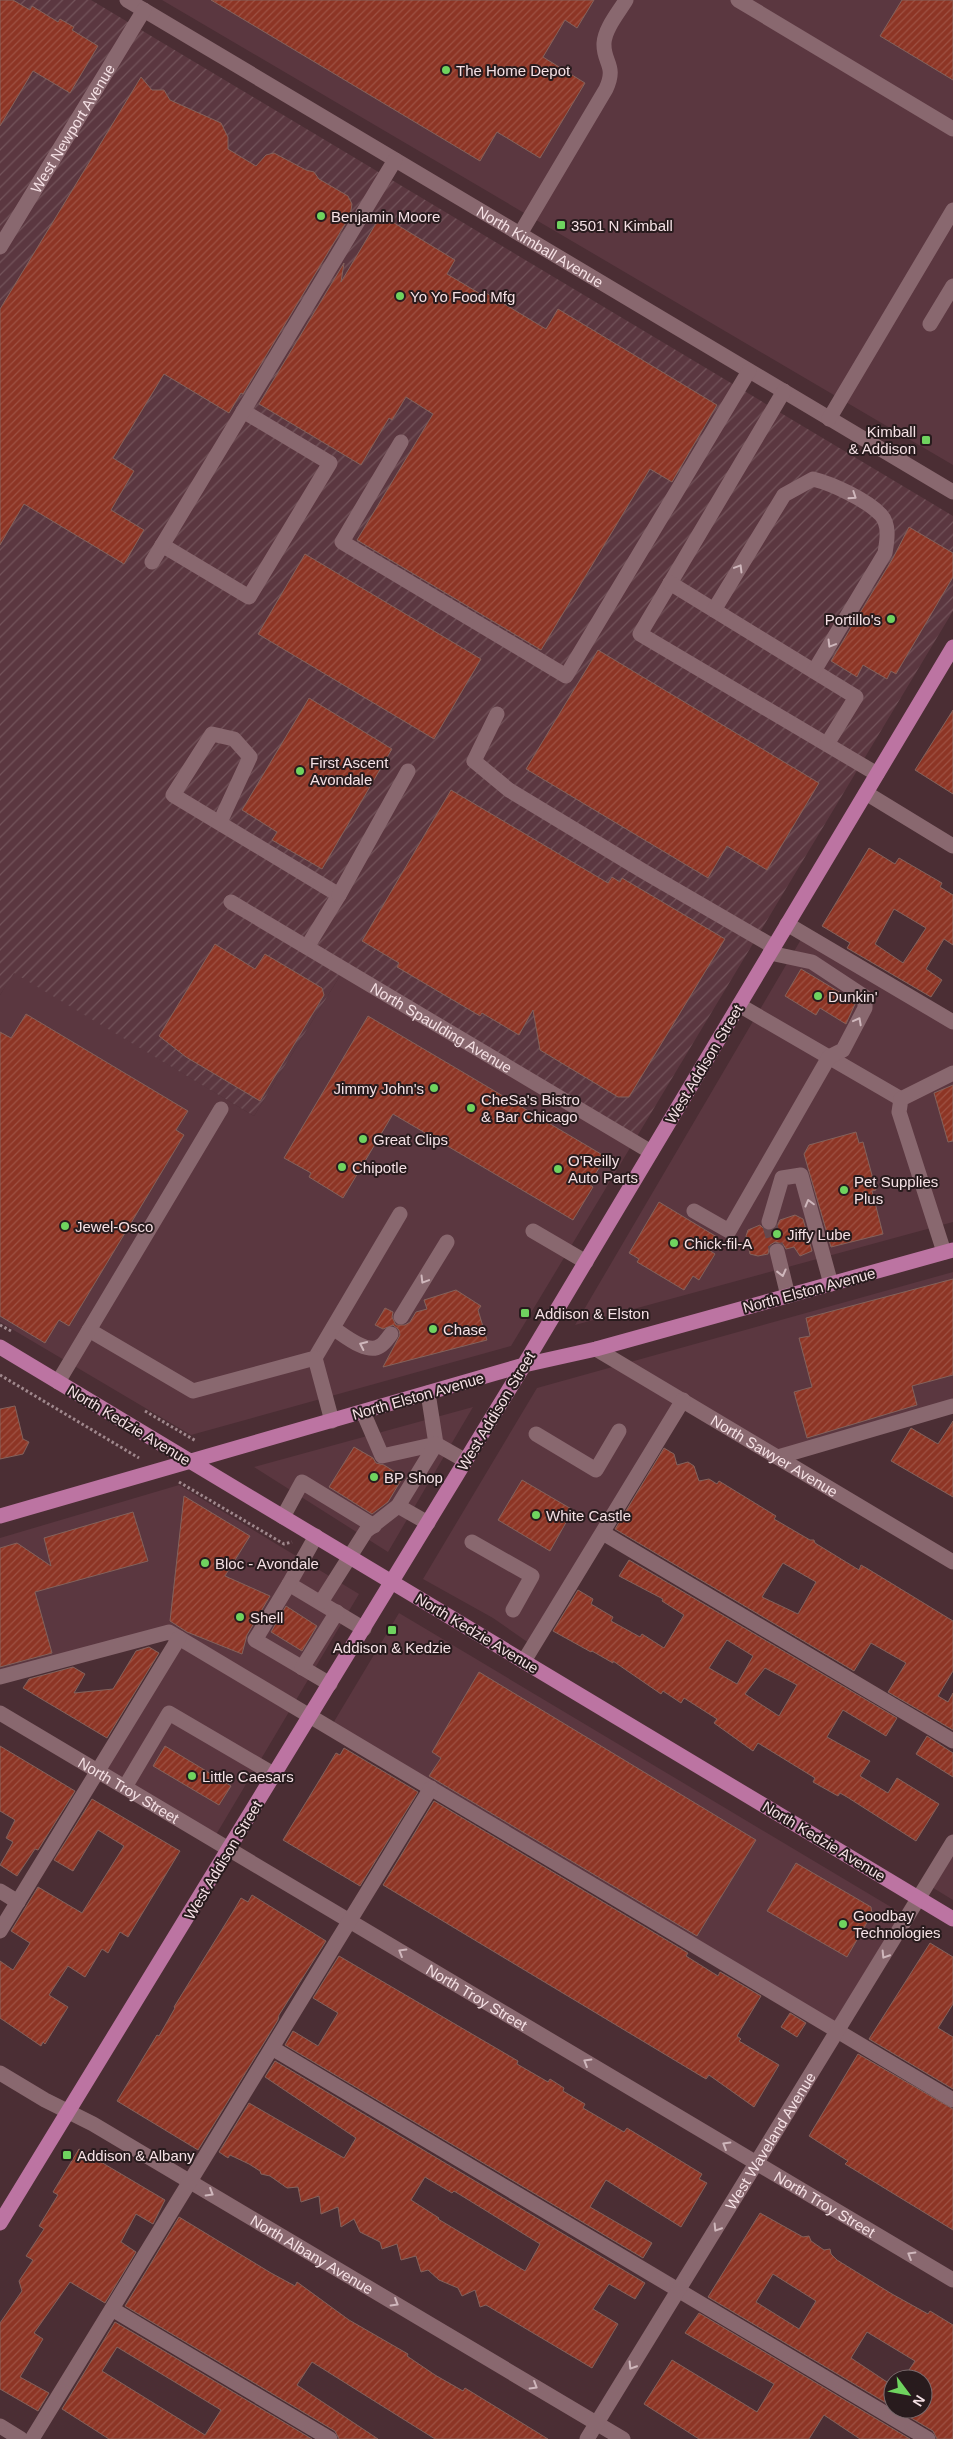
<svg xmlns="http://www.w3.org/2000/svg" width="953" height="2439" font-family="Arial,sans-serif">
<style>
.built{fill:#5b3740}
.industrial{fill:url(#industrial-furrows)}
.building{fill:url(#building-hatch);stroke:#83625c;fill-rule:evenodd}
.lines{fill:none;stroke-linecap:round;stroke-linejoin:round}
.minor-tunnel{stroke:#64494f;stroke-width:15;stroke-dasharray:15 8;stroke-linecap:butt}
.path{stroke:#a0888d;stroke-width:3;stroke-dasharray:2.5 2.5;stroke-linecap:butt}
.minor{stroke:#89686f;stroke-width:15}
.major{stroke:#bc74a2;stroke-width:15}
.oneway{stroke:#cfb7bc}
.poi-dot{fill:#6fd35f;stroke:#281b1d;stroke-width:2}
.labels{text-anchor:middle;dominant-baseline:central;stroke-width:4;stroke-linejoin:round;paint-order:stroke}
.poi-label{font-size:15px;fill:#f5e1e5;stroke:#281b1d;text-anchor:start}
.street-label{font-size:15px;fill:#f5e1e5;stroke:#281b1d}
</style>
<defs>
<pattern id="industrial-furrows" width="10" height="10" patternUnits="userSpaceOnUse" patternTransform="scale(1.25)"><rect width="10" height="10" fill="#5b3740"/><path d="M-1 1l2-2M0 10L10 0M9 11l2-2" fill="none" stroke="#73545b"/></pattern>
<pattern id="building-hatch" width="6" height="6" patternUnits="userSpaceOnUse" patternTransform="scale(1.25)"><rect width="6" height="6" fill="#8d3525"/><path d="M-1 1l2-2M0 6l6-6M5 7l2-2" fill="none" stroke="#9e5244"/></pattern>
</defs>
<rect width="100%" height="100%" fill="#4b2e34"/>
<path class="built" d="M162 0H953V465Z
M803 936 953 1026V1222L575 1325Z
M346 966 636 1138 511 1346 191 1435 0 1322V995L14 972 254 1116Z
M953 1272V1401L770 1455 685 1404 536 1648 493 1618 423 1579 537 1388Z
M473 1407 388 1552 254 1467Z
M179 1485 359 1594 214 1838 102 1769 179 1641 168 1634 0 1680V1538Z
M399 1613 906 1916 839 2028 332 1725Z
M953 1848V1900L930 1886Z"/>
<path class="industrial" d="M0 0H91L953 516V611L636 1138 346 966 254 1116 14 973 0 995Z"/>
<path class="building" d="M0 0H13L30 10 32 6 58 22 60 19 74 27 72 30 98 46 70 93 33 71 0 126Z
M211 0H594L577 28 565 20 543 57 585 83 540 158 497 132 480 161Z
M902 0H953V80L880 36Z
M141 77 152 90H164L170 100 221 123 228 137V149L256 166 266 155 274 153 306 170 314 172 319 179 348 196 352 204 350 216 243 394 241 393 229 413 164 374 113 458 134 471 111 510 144 530 124 564 24 504 0 545V309Z
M381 215 455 260 447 274 484 296 486 293 546 329 558 309 717 405 672 482 650 469 541 650 357 540 433 414 406 397 392 420 389 418 361 465 259 404 344 263 341 282Z
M909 527 953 553V577L896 674 891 671 887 679 863 665 857 677 831 661 893 558Z
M305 554 481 659 434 739 258 634Z
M598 650 819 783 767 870 727 846 708 878 526 769Z
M309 698 392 749 322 869 272 840 277 832 242 810Z
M953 710V794L915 770Z
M451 790 608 883 612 877 620 882 622 878 725 939 629 1097H618L540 1050 533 1010 519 1035 482 1013 480 1016 397 967 399 963 362 941Z
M869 848 895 864 899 858 942 883 940 887 953 895V945L944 939 926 969 942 980 931 997 847 948 850 943 822 926ZM894 909 926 928 903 963 875 944Z
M215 944 255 969 265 954 322 988 324 995 260 1101 186 1057 159 1036Z
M801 969 856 1002 846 1024 820 1008 816 1015 785 996Z
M26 1014 188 1111 176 1130 184 1135 69 1326 59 1320 45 1343 0 1316V1032L11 1038Z
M368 1016 606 1157 589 1184 593 1187 573 1220 393 1114 343 1198 309 1177 311 1173 284 1158Z
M953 1085V1141L948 1142 934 1093Z
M856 1132 859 1143 863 1142 876 1190 872 1191 883 1234 831 1247 804 1154 809 1145Z
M659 1202 717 1237 709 1250 715 1254 699 1280 693 1276 684 1290 637 1262 639 1259 629 1253Z
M795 1215 803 1219 812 1251 800 1256 794 1247 786 1249 783 1244 775 1242 770 1245 768 1254 758 1256 750 1254 746 1236 748 1230 760 1225 766 1231H772L776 1228 780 1220Z
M953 1279V1375L912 1386 917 1405 807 1438 794 1392 812 1387 799 1338 810 1336 806 1318Z
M456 1290 481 1306 478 1310 487 1340 383 1367 400 1335 399 1330 393 1325 383 1329 375 1325 385 1308 393 1312 392 1317 396 1325H405L410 1322 416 1312 427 1309 424 1300Z
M15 1406 23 1439 29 1442 23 1454 0 1459V1409Z
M953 1421V1497L891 1461 911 1428 938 1444Z
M354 1447 373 1458 376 1463 384 1465 403 1477 388 1502 372 1514 329 1487Z
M664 1448 674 1454 677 1465 688 1462 694 1466 699 1481 709 1479 717 1484 719 1481 776 1516 774 1519 810 1540H814L815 1543 859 1570 861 1565 868 1569 953 1621V1671L938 1696 948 1702 953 1693V1730L888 1692 906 1663 871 1643 854 1671 615 1529ZM783 1563 816 1582 798 1614 762 1597Z
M522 1480 573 1510 550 1551 498 1520Z
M184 1496 250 1536 225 1576 270 1596 247 1635 242 1654 187 1632 170 1621Z
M133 1512 148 1561 35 1592 52 1653 0 1667V1548L17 1543 51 1566 44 1538Z
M629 1560 897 1718 886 1736 843 1710 827 1737 870 1761 860 1776 888 1793 897 1778 939 1804 916 1841 847 1797 840 1793 838 1796 813 1782 815 1778 758 1743 753 1751 714 1723 717 1719 684 1698 681 1703 663 1691 661 1694 613 1661V1663L592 1651 591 1652 553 1631 578 1590 593 1599 591 1604 613 1617 611 1621 640 1637 642 1634 664 1648 684 1615 662 1601 663 1599 619 1576ZM727 1640 753 1656 737 1684 709 1668ZM765 1668 797 1685 779 1716 745 1694Z
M286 1606 317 1626 302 1651 271 1632Z
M149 1647 159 1653 107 1738 23 1688 29 1679 73 1667 85 1674 74 1693 113 1689 136 1651Z
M479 1672 756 1840 697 1936 429 1776 441 1758 432 1752Z
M927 1736 953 1753V1777L916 1754Z
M0 1746 75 1791 38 1850 35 1849 17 1876 0 1865 13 1842 6 1838 15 1820 0 1811Z
M165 1746 231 1786 219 1805 153 1766Z
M344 1748 418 1792 360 1886 283 1840 336 1753 340 1755Z
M92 1799 180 1851 128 1937 120 1932 108 1953 102 1949 85 1977 68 1966 49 1995 68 2007 45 2044 43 2042 41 2046 0 2018V1961L13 1970 30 1943 11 1931 38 1887 82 1913 124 1846 98 1830 73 1871 54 1860Z
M434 1801 688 1953 686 1956 718 1976 720 1972 761 1996 737 2036 741 2039 739 2041 779 2065 754 2107 709 2075 706 2079 383 1885Z
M796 1863 871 1907 872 1914 847 1957 767 1911Z
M252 1895 326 1941 279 2015 278 2020 198 2150 117 2101 157 2035 159 2036 175 2008 174 2007 234 1910 241 1898 248 1902Z
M930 1943 953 1957V2004L938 2028 953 2037V2089L869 2039Z
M339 1956 518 2061 517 2064 548 2082 550 2079 564 2088 563 2091 585 2104 583 2108 624 2132 627 2128 702 2174 699 2179 707 2183 681 2227 606 2180 590 2207 652 2243 643 2258 285 2045 293 2031 318 2046 338 2013 313 1998Z
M790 2013 806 2023 797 2037 781 2027Z
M858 2054 953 2109V2230L845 2164 848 2161 809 2136Z
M275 2061 645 2283 635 2299 609 2284 593 2309 618 2324 592 2368 486 2305 480 2307 475 2290 462 2296 458 2288 439 2280 428 2270 421 2272 416 2256 401 2260 397 2244 382 2249 380 2242 360 2232 354 2219 341 2227 338 2207 321 2214 319 2196 301 2202 298 2187 287 2188 270 2176 261 2174 260 2171 249 2164 230 2155 228 2158 219 2152 249 2103 344 2158 356 2138 265 2077ZM425 2177 452 2193 454 2191 540 2244 525 2271 438 2219 439 2218 411 2200Z
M79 2149 165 2200 153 2224 136 2214 121 2242 136 2252 105 2303 70 2282 34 2333 43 2339 20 2377 49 2393 38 2411 0 2389V2323L22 2291 19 2281 33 2260 26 2256 44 2229 39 2226 58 2195 53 2192Z
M760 2213 803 2237 809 2236 811 2241 824 2250 830 2249 831 2254 837 2260 892 2294 928 2314 930 2311 953 2325V2439H937L933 2431 896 2409H923V2379H903L915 2361 867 2332 851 2358 893 2386V2407L708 2297ZM773 2274 816 2301 799 2329 756 2302Z
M179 2217 271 2273 295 2286 297 2282 349 2320 408 2354 407 2356 435 2375 463 2391 465 2388 548 2439H435L312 2362 297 2385 378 2439H339L335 2431 125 2306Z
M699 2313 910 2439H860L824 2415 809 2439H699L644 2404 672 2360 757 2412 774 2384 685 2333Z
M115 2322 312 2439H109L62 2409ZM117 2347 221 2410 205 2435 102 2371Z"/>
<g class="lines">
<path class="minor-tunnel" d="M769 1222 777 1251"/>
<path class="path" d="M0 1325 11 1331
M0 1375 139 1458
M145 1411 196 1441
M179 1482 284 1544 292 1542"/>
<g class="minor">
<path id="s1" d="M127 0 953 492"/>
<path d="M738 0 953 129"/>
<path d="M520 234 606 89C617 65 603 63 604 43 605 28 619 12 626 0"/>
<path id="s2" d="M0 247 144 10"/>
<path d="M930 324 953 286"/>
<path d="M784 391 640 634 877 774"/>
<path d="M829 419 953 210"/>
<path d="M401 442 342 542 566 676 749 371"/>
<path d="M162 545 249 597 330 463 243 411"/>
<path d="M152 562 395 160"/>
<path d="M670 583 856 697 827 744"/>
<path d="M714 610 784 495 813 479C833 484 867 500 881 515 890 525 887 541 885 553L814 671"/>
<path d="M497 714 474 761 509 790 643 871 774 947"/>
<path d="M866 793 953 846"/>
<path d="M220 822 250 757 234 739 212 734 173 795 339 895 307 947"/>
<path d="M339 895 408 771"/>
<path id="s3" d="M231 902 651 1152"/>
<path d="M787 924 953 1022"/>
<path d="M739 1005 901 1099"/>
<path d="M694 1211 729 1231 829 1057 843 1050 865 1008V997L812 962 770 953"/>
<path d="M769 1222 782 1178 801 1175 831 1284"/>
<path d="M533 1231 586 1262"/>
<path d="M777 1251 788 1296"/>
<path d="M944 1252 899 1112 901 1099 953 1073"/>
<path d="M401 1317 447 1242"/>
<path d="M333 1328C344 1335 367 1355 380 1346 384 1344 388 1338 391 1334"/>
<path d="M89 1330 193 1391 315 1358 400 1214"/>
<path id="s4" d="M596 1349 953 1562"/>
<path d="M315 1358 332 1421"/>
<path d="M58 1382 221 1109"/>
<path d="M363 1412 382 1456 436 1444 428 1393"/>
<path d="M536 1434 596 1470 619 1431"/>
<path d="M778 1457 953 1406"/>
<path d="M398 1506 428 1523"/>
<path d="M283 1517 302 1482 374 1526"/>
<path d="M603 1533 953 1741"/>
<path d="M316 1536 289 1584 364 1629"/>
<path d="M472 1542 532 1576 513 1610"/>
<path d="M289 1584 255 1640 330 1684"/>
<path d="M321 1602 366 1531 398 1506 436 1444 466 1461"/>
<path d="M524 1661 683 1400"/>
<path d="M302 1668 337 1612"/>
<path d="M0 1677 169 1632 953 2100"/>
<path id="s5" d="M0 1713 953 2280"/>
<path d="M125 1787 169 1713 275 1775"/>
<path d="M0 1891 18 1902"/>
<path d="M0 1931 179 1638"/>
<path d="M272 2048 928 2439"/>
<path id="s6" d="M0 2073 45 2100 93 2124 623 2439"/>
<path d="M112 2309 330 2439"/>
<path d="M0 2426 21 2439"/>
<path d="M32 2439 431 1788"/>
<path id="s7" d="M587 2439 953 1842"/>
</g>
<path class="major" d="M0 1347 953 1919
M0 1516 524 1365 596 1349 953 1250
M0 2223 524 1365 953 647"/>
</g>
<defs><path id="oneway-chevron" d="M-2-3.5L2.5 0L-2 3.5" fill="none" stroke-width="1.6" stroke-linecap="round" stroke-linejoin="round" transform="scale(1.25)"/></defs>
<g class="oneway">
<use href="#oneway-chevron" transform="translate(853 496) rotate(34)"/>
<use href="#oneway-chevron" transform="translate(739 568) rotate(-59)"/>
<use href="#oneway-chevron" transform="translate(831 644) rotate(121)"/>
<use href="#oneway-chevron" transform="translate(858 1021) rotate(-62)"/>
<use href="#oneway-chevron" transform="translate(809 1203) rotate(-105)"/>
<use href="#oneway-chevron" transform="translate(782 1273) rotate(76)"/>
<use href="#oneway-chevron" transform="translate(424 1280) rotate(121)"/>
<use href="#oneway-chevron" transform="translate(363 1345) rotate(-155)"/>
<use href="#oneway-chevron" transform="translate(402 1952) rotate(-149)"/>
<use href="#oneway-chevron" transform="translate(885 1955) rotate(122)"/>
<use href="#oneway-chevron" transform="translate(587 2062) rotate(-149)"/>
<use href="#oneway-chevron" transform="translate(726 2145) rotate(-149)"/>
<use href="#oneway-chevron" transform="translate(210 2193) rotate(31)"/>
<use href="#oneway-chevron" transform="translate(717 2228) rotate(122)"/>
<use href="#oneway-chevron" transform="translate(911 2255) rotate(-149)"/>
<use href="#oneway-chevron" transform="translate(395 2303) rotate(31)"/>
<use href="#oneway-chevron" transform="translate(632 2366) rotate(122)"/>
<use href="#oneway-chevron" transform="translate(534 2386) rotate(31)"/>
</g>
<g class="poi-dot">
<circle cx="446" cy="70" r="5"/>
<circle cx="321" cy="216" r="5"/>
<rect x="556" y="220" width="10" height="10" rx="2.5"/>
<circle cx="400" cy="296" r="5"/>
<rect x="921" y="435" width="10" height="10" rx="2.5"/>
<circle cx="891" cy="619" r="5"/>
<circle cx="300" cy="771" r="5"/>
<circle cx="818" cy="996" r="5"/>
<circle cx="434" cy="1088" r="5"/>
<circle cx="471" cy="1108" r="5"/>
<circle cx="363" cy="1139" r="5"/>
<circle cx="342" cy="1167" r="5"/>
<circle cx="558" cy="1169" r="5"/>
<circle cx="844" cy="1190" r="5"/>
<circle cx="65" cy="1226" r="5"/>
<circle cx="777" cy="1234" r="5"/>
<circle cx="674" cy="1243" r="5"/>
<rect x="520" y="1308" width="10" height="10" rx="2.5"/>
<circle cx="433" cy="1329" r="5"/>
<circle cx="374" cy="1477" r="5"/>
<circle cx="536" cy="1515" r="5"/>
<circle cx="205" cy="1563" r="5"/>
<circle cx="240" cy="1617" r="5"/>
<rect x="387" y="1625" width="10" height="10" rx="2.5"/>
<circle cx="192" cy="1776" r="5"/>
<circle cx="843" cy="1924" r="5"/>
<rect x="62" y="2150" width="10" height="10" rx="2.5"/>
</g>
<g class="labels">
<g class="poi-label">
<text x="456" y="70">The Home Depot</text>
<text x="331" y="216">Benjamin Moore</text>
<text x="571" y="225">3501 N Kimball</text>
<text x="410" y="296">Yo Yo Food Mfg</text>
<text x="916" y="431" text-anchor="end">Kimball<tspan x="916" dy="17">&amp; Addison</tspan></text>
<text x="881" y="619" text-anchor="end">Portillo's</text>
<text x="310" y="762">First Ascent<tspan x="310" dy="17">Avondale</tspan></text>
<text x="828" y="996">Dunkin'</text>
<text x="424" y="1088" text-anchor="end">Jimmy John's</text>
<text x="481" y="1099">CheSa's Bistro<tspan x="481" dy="17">&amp; Bar Chicago</tspan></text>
<text x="373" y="1139">Great Clips</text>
<text x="568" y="1160">O'Reilly<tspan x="568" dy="17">Auto Parts</tspan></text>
<text x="352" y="1167">Chipotle</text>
<text x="854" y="1181">Pet Supplies<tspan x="854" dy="17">Plus</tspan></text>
<text x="75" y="1226">Jewel-Osco</text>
<text x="787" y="1234">Jiffy Lube</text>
<text x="684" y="1243">Chick-fil-A</text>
<text x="535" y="1313">Addison &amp; Elston</text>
<text x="443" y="1329">Chase</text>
<text x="384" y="1477">BP Shop</text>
<text x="546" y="1515">White Castle</text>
<text x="215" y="1563">Bloc - Avondale</text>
<text x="250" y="1617">Shell</text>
<text x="392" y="1647" text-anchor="middle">Addison &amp; Kedzie</text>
<text x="202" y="1776">Little Caesars</text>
<text x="853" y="1915">Goodbay<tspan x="853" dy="17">Technologies</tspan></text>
<text x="77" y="2155">Addison &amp; Albany</text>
</g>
<g class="street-label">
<text stroke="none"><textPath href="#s2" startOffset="139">West Newport Avenue</textPath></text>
<text stroke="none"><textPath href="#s1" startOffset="481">North Kimball Avenue</textPath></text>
<text stroke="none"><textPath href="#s3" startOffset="245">North Spaulding Avenue</textPath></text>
<text transform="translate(704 1064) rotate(-59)">West Addison Street</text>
<text transform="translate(809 1290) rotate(-15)">North Elston Avenue</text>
<text transform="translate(418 1396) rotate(-16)">North Elston Avenue</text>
<text transform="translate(496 1411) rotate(-59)">West Addison Street</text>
<text transform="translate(129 1425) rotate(31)">North Kedzie Avenue</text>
<text stroke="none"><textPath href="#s4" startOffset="208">North Sawyer Avenue</textPath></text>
<text transform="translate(477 1633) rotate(31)">North Kedzie Avenue</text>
<text stroke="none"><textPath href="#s5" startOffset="150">North Troy Street</textPath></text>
<text transform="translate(824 1841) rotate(31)">North Kedzie Avenue</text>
<text transform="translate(223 1860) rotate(-59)">West Addison Street</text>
<text stroke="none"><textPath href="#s5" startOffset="555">North Troy Street</textPath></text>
<text stroke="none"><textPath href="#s7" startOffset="350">West Waveland Avenue</textPath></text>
<text stroke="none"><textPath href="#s5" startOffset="960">North Troy Street</textPath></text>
<text stroke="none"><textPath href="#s6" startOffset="361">North Albany Avenue</textPath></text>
</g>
</g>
<g transform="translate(908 2394) rotate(122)"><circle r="24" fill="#281b1d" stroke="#7a6a6d"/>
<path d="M0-4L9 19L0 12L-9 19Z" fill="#6fd35f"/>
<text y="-8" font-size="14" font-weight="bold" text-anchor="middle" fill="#f5e1e5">N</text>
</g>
</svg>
